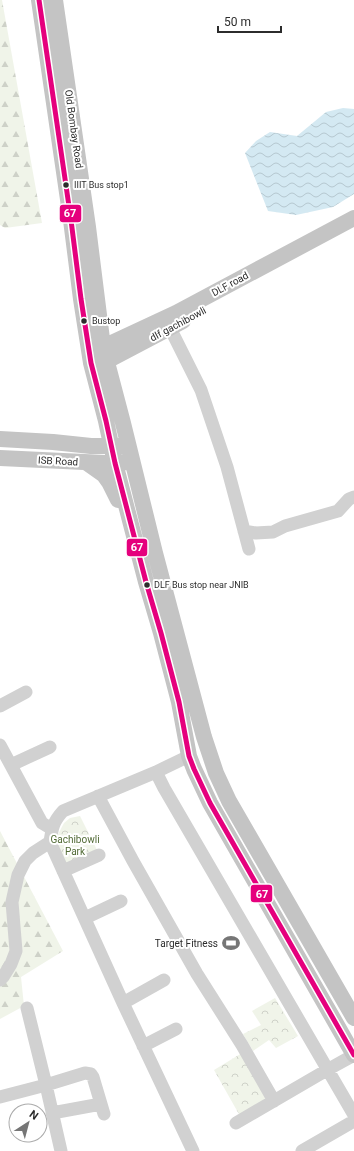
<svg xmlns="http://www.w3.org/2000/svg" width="354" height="1151" font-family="Roboto,sans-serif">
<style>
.forest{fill:url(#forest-firs)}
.park{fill:url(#park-crowns)}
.water{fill:url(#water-waves)}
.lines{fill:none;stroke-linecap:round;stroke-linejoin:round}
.minor{stroke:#d1d1d1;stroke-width:13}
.major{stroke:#c4c4c4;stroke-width:16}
.bus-1-casing{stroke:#fff;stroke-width:8}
.bus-1{stroke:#e5007d;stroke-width:5}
.bus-dot{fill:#2c2c2c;stroke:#fff;stroke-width:1.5}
.labels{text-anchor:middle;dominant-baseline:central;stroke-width:4;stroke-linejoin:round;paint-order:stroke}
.bus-label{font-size:9px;fill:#2c2c2c;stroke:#fff;text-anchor:start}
.street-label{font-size:10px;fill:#2c2c2c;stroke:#fff}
.park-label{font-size:10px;fill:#526b36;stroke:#fff}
.poi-label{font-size:10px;fill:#2c2c2c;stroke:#fff;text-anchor:end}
.line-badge{stroke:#fff;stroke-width:1.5}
.badge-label{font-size:11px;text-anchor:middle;font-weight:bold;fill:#fff}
</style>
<defs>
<pattern id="forest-firs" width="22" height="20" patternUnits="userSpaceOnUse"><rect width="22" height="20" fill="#f0f4e9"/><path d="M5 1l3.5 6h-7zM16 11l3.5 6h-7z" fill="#ced1c8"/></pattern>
<pattern id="park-crowns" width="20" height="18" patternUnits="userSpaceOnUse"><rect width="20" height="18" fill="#f0f4e9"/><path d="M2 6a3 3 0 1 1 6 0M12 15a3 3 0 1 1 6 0" fill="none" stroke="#ced1c8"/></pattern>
<pattern id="water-waves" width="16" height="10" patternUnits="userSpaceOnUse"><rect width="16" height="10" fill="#d4e9f2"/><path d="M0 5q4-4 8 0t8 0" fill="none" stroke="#b6c8d0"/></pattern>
</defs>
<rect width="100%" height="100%" fill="#fff"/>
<path class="forest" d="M0 0H2L42 223 5 228 0 225Z
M0 831 63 951 21 977 24 1006 0 1019Z"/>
<path class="park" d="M80 816 98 852 67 868 57 845V836L64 823 70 818Z
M275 998 298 1036 276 1048 269 1040 253 1051 243 1034 261 1025 252 1011Z
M242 1053 267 1100 240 1116 214 1070Z"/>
<path class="water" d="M343 108 354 109V194L333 207 296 215 268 211 245 153 256 141 270 132 297 136 326 112Z"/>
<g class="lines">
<path class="minor" d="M170 328 201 390 227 467 249 549
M244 531 256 533 273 532 285 526 338 511 349 499 354 497
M0 706 26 692
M0 745 42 823 52 829
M189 756 156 772 63 811C53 822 52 828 50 842L123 1003 193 1151
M11 765 50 747
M156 772 164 788 354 1115
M98 796 133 861 197 974 242 1045 274 1101
M63 871 99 855
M85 918 121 901
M0 980 3 977 11 964 16 951 12 902 18 875 25 861 33 853 50 842
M123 1003 164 980
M143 1046 176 1029
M0 1097 46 1085 27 1008
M52 1113 101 1104
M236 1123 327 1070 354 1055
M61 1151 46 1085 85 1073 91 1074 93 1077 104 1114
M302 1151 354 1121"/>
<path class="major" d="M39 0 71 220 81 299 91 363 106 421 115 463 146 582 161 633 179 702 189 756 194 769 210 803 354 1055
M55 0 88 227 103 347 123 423 155 553 204 737 216 773 229 801 354 1018
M103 347 176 313 354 218
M107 361 183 321
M0 439 53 442 91 446H121
M0 458 105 463 126 462
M87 463 104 475 109 482 118 500"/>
<g class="bus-1-casing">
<path id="bus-1" d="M39 0 71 220 81 299 91 363 106 421 115 463 146 582 161 633 179 702 189 756 194 769 210 803 354 1055"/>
</g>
<use href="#bus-1" class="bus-1"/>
</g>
<defs>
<g id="stadium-bare" transform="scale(1.38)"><path d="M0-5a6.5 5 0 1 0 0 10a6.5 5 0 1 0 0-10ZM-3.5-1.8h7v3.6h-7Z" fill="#767676" stroke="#fff" stroke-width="2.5" paint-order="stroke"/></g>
</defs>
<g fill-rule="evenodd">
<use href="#stadium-bare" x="231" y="943"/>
</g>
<g class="bus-dot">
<circle cx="66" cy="185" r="3.5"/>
<circle cx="84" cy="321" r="3.5"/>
<circle cx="147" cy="585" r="3.5"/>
</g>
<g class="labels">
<g class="bus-label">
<text x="74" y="185">IIIT Bus stop1</text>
<text x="92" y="321">Bustop</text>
<text x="154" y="585">DLF Bus stop near JNIB</text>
</g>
<g class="street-label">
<text transform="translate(74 129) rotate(82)">Old Bombay Road</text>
<text transform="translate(230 284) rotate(-28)">DLF road</text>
<text transform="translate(178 324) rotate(-28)">dlf gachibowli</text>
<text transform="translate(58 461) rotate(3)">ISB Road</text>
</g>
<g class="park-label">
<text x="75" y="839">Gachibowli<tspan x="75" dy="12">Park</tspan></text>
</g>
<g class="poi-label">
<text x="218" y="943">Target Fitness</text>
</g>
</g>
<g class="line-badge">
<rect x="59" y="204" width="23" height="19" rx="4" fill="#e5007d"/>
<rect x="126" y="538" width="22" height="19" rx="4" fill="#e5007d"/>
<rect x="250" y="884" width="23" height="19" rx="4" fill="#e5007d"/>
</g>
<g class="badge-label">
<text x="70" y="217">67</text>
<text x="137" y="551">67</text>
<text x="262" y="898">67</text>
</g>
<g transform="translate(28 1123) rotate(36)"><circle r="19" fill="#ffffff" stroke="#ababab"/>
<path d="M0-3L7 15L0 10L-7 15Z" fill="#767676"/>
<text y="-6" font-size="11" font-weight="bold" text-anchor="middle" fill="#2c2c2c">N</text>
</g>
<path d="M218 26v6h63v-6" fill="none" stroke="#2c2c2c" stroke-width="2"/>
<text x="224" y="26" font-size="12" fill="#2c2c2c" stroke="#ffffff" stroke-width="3" paint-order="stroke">50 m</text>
</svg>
